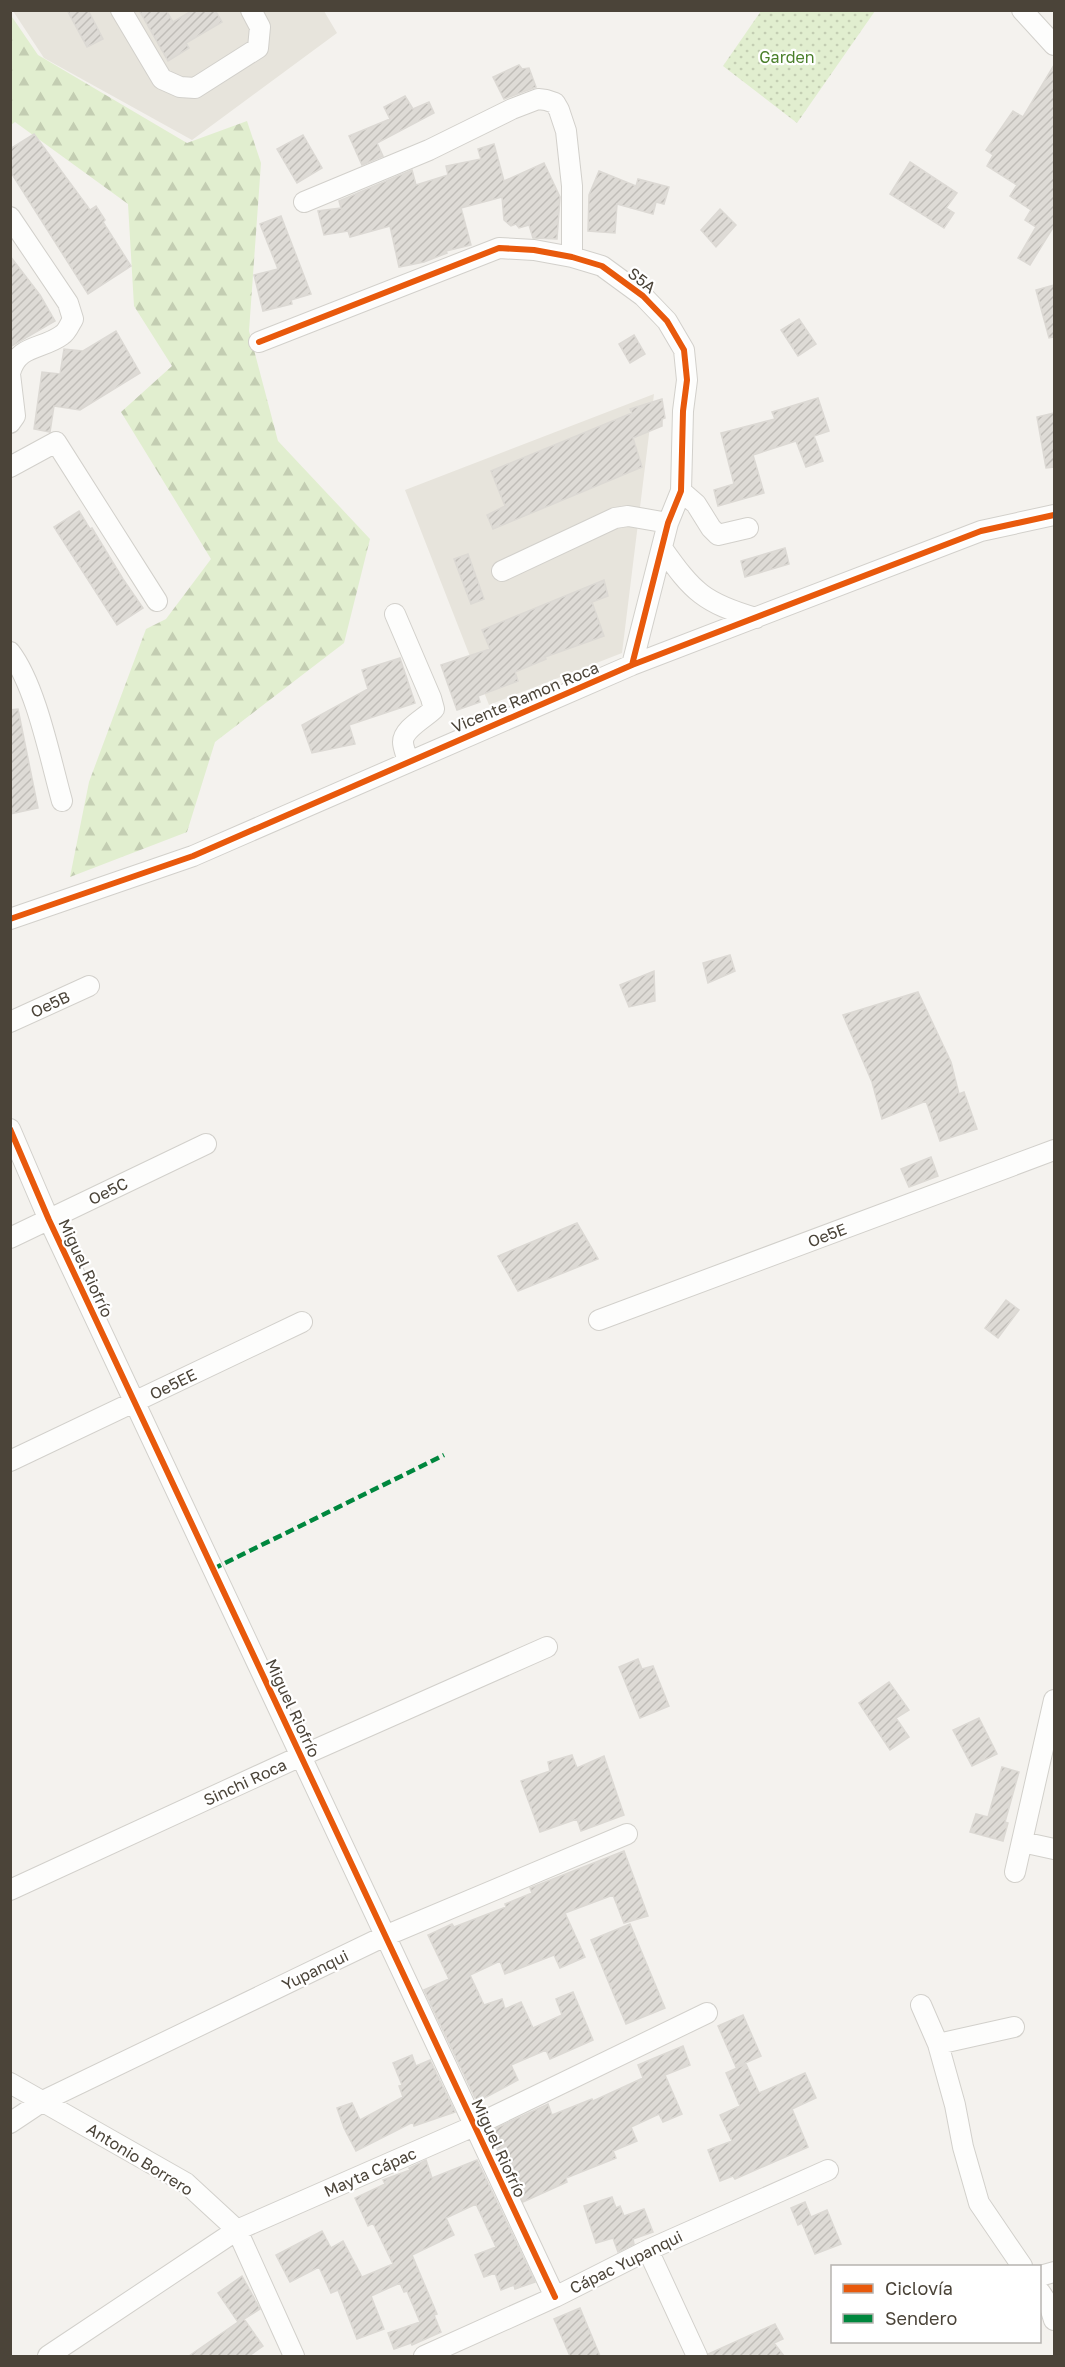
<svg xmlns="http://www.w3.org/2000/svg" width="1065" height="2367" font-family="'Golos Text',sans-serif">
<style>
.residential{fill:#e7e4dc}
.forest{fill:url(#forest-firs)}
.park{fill:url(#park-dots)}
.building{fill:url(#building-hatch);stroke:#dcd9d4;stroke-width:1.5}
.lines{fill:none;stroke-linecap:round;stroke-linejoin:round}
.minor-casing{stroke:#d2d0cb;stroke-width:22}
.minor{stroke:#fdfdfc;stroke-width:20}
.quiet{stroke:#00873e;stroke-width:4.5;stroke-dasharray:9 4.5;stroke-linecap:butt}
.cycleway-casing{stroke:#fff;stroke-width:10}
.cycleway{stroke:#e8590c;stroke-width:6}
.labels{text-anchor:middle;dominant-baseline:central;stroke-width:4.5;stroke-linejoin:round;paint-order:stroke}
.park-label{font-size:16px;fill:#4a7f2a;stroke:#fff}
.street-label{font-size:16px;fill:#4b4439;stroke:#fff}
</style>
<defs>
<pattern id="forest-firs" width="22" height="20" patternUnits="userSpaceOnUse" patternTransform="scale(1.5)"><rect width="22" height="20" fill="#e1eecf"/><path d="M5 1l3.5 6h-7zM16 11l3.5 6h-7z" fill="#c3cdb2"/></pattern>
<pattern id="park-dots" width="8" height="8" patternUnits="userSpaceOnUse" patternTransform="scale(1.5)"><rect width="8" height="8" fill="#e1eecf"/><path d="M2 2h.1M6 6h.1" fill="none" stroke="#c3cdb2" stroke-width="1.8" stroke-linecap="round"/></pattern>
<pattern id="building-hatch" width="6" height="6" patternUnits="userSpaceOnUse" patternTransform="scale(1.5)"><rect width="6" height="6" fill="#dedbd6"/><path d="M-1 1l2-2M0 6l6-6M5 7l2-2" fill="none" stroke="#c0bdb8"/></pattern>
</defs>
<rect width="100%" height="100%" fill="#f4f2ee"/>
<path class="residential" d="M13 11H324L337 33 192 140 44 58Z
M654 394 622 653 489 705 405 490Z"/>
<path class="forest" d="M10 14 38 55 187 143 247 121 261 163 249 331 278 441 370 539 344 643 215 742 187 832 70 877 89 782 146 629 166 619 211 559 121 412 172 366 134 306 128 204 15 122 11 125Z"/>
<path class="park" d="M761 11H875L797 123 723 66Z"/>
<path class="building" d="M67 10H88L103 39 87 47Z
M139 10H166L173 22 193 10H215L222 22 186 43 189 48 168 61Z
M519 65 522 69 529 68 536 87 504 99 493 77Z
M1054 65V226L1030 265 1018 258 1036 227 1025 220 1031 210 1010 196 1017 185 987 166 993 155 986 150 1013 111 1023 117Z
M405 96 413 109 429 102 434 113 377 143 383 156 362 165 349 136 390 119 384 107Z
M34 134 90 210 96 206 105 220 103 222 131 266 88 294 10 171V149Z
M303 135 322 168 297 183 277 149Z
M494 144 504 181 544 163 560 197 557 239 533 238 529 225 519 228 516 224 511 226 504 220 502 197 461 208 471 245 446 251 447 253 424 262 399 267 390 226 350 237 348 231 324 235 318 211 341 208 339 201 412 170 416 185 448 175 446 166 481 159 478 149Z
M910 162 957 193 946 208 954 213 944 228 890 194Z
M599 171 636 186 638 179 669 187 664 204 656 202 653 214 617 204 615 233 588 231 589 195Z
M720 209 736 225 716 247 701 230Z
M281 216 311 294 291 300 292 304 263 311 254 275 278 269 260 224Z
M10 256 40 295 55 321 10 347Z
M1054 285V337L1049 338 1036 290Z
M799 319 816 344 798 356 781 330Z
M116 331 140 373 80 410 54 406 50 432 34 429 42 372 60 374 64 349 83 351Z
M634 335 645 354 630 363 619 344Z
M818 398 829 431 814 436 823 461 806 467 796 441 753 455 764 493 718 506 714 490 734 484 721 433 775 419 772 412Z
M662 399 665 418 662 419V426L633 438 642 467 493 529 487 515 505 506 491 471 632 413 630 409Z
M1054 413V467L1046 468 1037 417Z
M79 511 90 529 92 528 123 579 143 608 117 625 54 527Z
M785 548 789 564 745 577 741 561Z
M468 554 484 599 471 604 454 559Z
M604 580 608 596 592 602 604 636 545 657 546 659 515 672 518 681 478 696 480 702 457 710 441 665 490 649 482 630Z
M400 658 415 703 349 725 355 744 312 753 302 725 368 689 362 670Z
M18 709 38 808 10 814V710Z
M730 955 735 971 708 983 703 963Z
M654 971 655 1001 629 1007 620 985Z
M918 992 951 1062 959 1094 964 1092 977 1129 940 1141 926 1101 882 1119 872 1082 843 1015Z
M931 1157 938 1176 909 1187 901 1169Z
M577 1223 598 1259 518 1291 498 1256Z
M1006 1300 1019 1310 998 1338 985 1328Z
M638 1659 642 1669 653 1666 669 1706 640 1718 619 1667Z
M889 1682 909 1710 896 1718 909 1737 890 1750 859 1703Z
M979 1718 997 1754 972 1766 953 1730Z
M572 1755 577 1768 604 1756 624 1815 581 1831 577 1819 540 1832 521 1781 550 1771 548 1762Z
M1002 1767 1019 1772 1005 1822 1008 1823 1003 1841 970 1832 976 1814 988 1817Z
M624 1851 648 1916 624 1923 613 1895 565 1913 585 1957 560 1968 554 1955 505 1974 500 1961 470 1975 484 2005 502 1999 505 2009 521 2002 533 2028 562 2015 556 1999 573 1992 593 2040 550 2059 546 2050 511 2065 518 2080 477 2102 424 1990 449 1979 428 1935 452 1924 454 1927 506 1907 505 1904 532 1893 530 1888Z
M630 1924 665 2008 626 2024 591 1940Z
M743 2015 761 2056 736 2067 718 2026Z
M683 2046 690 2065 665 2075 682 2114 663 2122 659 2114 631 2127 637 2141 613 2151 616 2158 566 2178 567 2182 523 2202 490 2131 548 2104 552 2115 592 2099 593 2101 643 2078 638 2065Z
M412 2055 416 2066 430 2060 455 2112 414 2126 413 2122 356 2151 344 2128 337 2108 352 2103 360 2120 403 2097 399 2086 402 2085 393 2063Z
M746 2064 759 2093 805 2073 816 2098 792 2109 808 2147 735 2179 733 2176 720 2181 708 2150 732 2141 720 2115 740 2106 726 2073Z
M426 2160 432 2178 477 2160 535 2282 515 2289 514 2285 501 2290 495 2273 484 2277 475 2255 496 2247 476 2204 446 2218 454 2235 412 2255 437 2314 434 2315 441 2332 412 2345 411 2343 394 2349 388 2333 420 2322 407 2291 404 2292 400 2283 371 2296 384 2329 357 2339 338 2290 331 2293 319 2267 290 2282 276 2255 322 2231 331 2248 343 2241 362 2277 393 2264 373 2223 368 2226 355 2198 385 2184 383 2180 410 2170 409 2168Z
M612 2197 616 2208 620 2206 624 2216 644 2209 653 2232 633 2239 634 2244 618 2252 613 2238 596 2243 584 2206Z
M805 2202 811 2217 827 2210 841 2244 815 2254 802 2223 798 2225 791 2208Z
M242 2276 260 2309 244 2319 263 2346 249 2356H189L238 2322 218 2293Z
M580 2308 600 2356H570L554 2319Z
M775 2324 783 2339 774 2343 784 2356H709L708 2354Z"/>
<g class="lines">
<g class="minor-casing">
<path id="minor" d="M121 10 162 79 180 87 195 88 258 48 260 27 251 10
M1022 10 1054 45
M304 202 429 150 512 109 538 99 546 100 555 103 559 110 566 131 572 186V257
M10 217 68 303 73 319C70 324 67 332 62 335 42 350 18 344 10 373
M259 342 499 248 534 250 572 257 602 266 643 296 667 321 684 350 687 380 683 411 681 491 668 523 632 665
M10 374 15 416 10 423
M10 467 56 442 157 601
M681 491 696 504 711 528 718 535 748 528
M662 548C693 592 704 603 756 618
M502 571 615 518 628 516 668 523
M395 614 431 698 434 709C425 718 403 729 403 742 403 748 407 756 408 762
M10 652C36 686 50 758 62 801
M10 919 193 856 632 665 981 531 1054 515
M10 1022 89 986
M10 1129 49 1220 555 2297
M10 1238 206 1144
M599 1320 1054 1150
M10 1461 302 1322
M1022 1842 1054 1849
M1015 1872 1054 1700
M10 1890 301 1756 547 1647
M921 2005 938 2044 955 2105 963 2147 979 2203 1022 2266
M938 2044 1014 2027
M10 2083 186 2183 237 2230 294 2356
M10 2123 43 2101 385 1936 627 1834
M648 2250 697 2356
M1040 2276 1054 2272
M1040 2292 1050 2307 1054 2320
M48 2356 237 2230 474 2126 707 2013
M424 2356 555 2297 648 2250 828 2170"/>
</g>
<use href="#minor" class="minor"/>
<path class="quiet" d="M213 1569 444 1455"/>
<g class="cycleway-casing">
<path id="cycleway" d="M259 342 499 248 534 250 572 257 602 266 643 296 667 321 684 350 687 380 683 411 681 491 668 523 632 665
M10 919 193 856 632 665 981 531 1054 515
M10 1129 49 1220 555 2297"/>
</g>
<use href="#cycleway" class="cycleway"/>
</g>
<g class="labels">
<g class="park-label">
<text x="787" y="57">Garden</text>
</g>
<g class="street-label">
<text transform="translate(642 280) rotate(38)">S5A</text>
<text transform="translate(525 697) rotate(-23)">Vicente Ramon Roca</text>
<text transform="translate(50 1004) rotate(-25)">Oe5B</text>
<text transform="translate(108 1191) rotate(-26)">Oe5C</text>
<text transform="translate(827 1235) rotate(-21)">Oe5E</text>
<text transform="translate(86 1268) rotate(65)">Miguel Riofrío</text>
<text transform="translate(173 1384) rotate(-26)">Oe5EE</text>
<text transform="translate(293 1708) rotate(65)">Miguel Riofrío</text>
<text transform="translate(245 1782) rotate(-25)">Sinchi Roca</text>
<text transform="translate(315 1970) rotate(-26)">Yupanqui</text>
<text transform="translate(499 2148) rotate(65)">Miguel Riofrío</text>
<text transform="translate(140 2159) rotate(32)">Antonio Borrero</text>
<text transform="translate(370 2172) rotate(-24)">Mayta Cápac</text>
<text transform="translate(626 2262) rotate(-26)">Cápac Yupanqui</text>
</g>
</g>
<rect width="1065" height="2367" fill="none" stroke="#4b4439" stroke-width="24"/>
<rect x="831" y="2265" width="210" height="78" fill="#ffffff" stroke="#b7b4b0" stroke-width="1.5"/>
<rect x="843" y="2284" width="30" height="9" fill="#e8590c" stroke="#b7b4b0" stroke-width="1.5"/>
<text x="885" y="2295" font-size="18" fill="#4b4439">Ciclovía</text>
<rect x="843" y="2314" width="30" height="9" fill="#00873e" stroke="#b7b4b0" stroke-width="1.5"/>
<text x="885" y="2325" font-size="18" fill="#4b4439">Sendero</text>
</svg>
